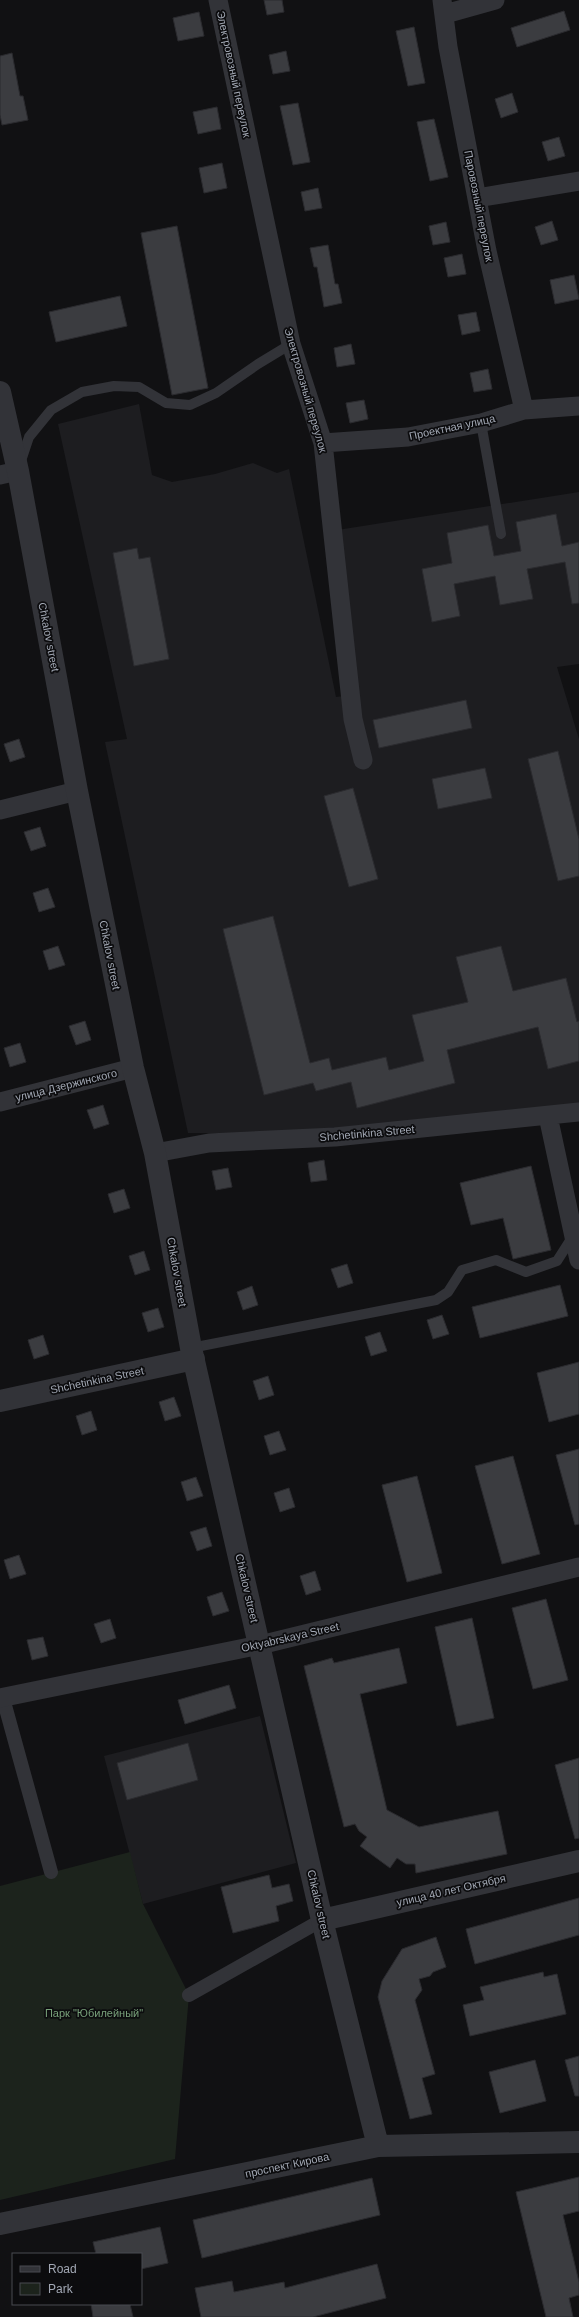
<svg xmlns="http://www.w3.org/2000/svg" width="579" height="2317" font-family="Helvetica,sans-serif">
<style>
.built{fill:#1d1d20}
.green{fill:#1c231c}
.building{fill:#3b3c40;stroke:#2b2b2f}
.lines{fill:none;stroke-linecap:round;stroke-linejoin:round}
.service{stroke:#323338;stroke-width:10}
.pedestrian{stroke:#323338;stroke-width:14}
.minor{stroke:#323338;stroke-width:19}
.tertiary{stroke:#323338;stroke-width:22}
.labels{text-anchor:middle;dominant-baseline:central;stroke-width:3.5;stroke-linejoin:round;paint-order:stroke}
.street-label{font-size:11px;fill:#a2a8b4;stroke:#0c0c0e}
.park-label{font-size:11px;fill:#78a07a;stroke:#0c0c0e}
</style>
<rect width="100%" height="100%" fill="#111113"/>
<path class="built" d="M139 404 152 475 172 482 215 474 253 463 277 473 289 469 336 697 359 694 331 531 579 492V664L557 667 579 739V1103L383 1133H188L105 742 127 739 58 424Z
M260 1716 296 1863 143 1904 104 1756Z"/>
<path class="green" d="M130 1852 143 1904 189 1995 175 2159 0 2200V1886Z"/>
<path class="building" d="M264 0H282L284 12 267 15Z
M564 11 570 30 517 47 511 28Z
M199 12 204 36 178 41 173 18Z
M414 27 425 83 408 86 396 31Z
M286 51 290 71 273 74 269 55Z
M12 53 20 96H23L28 120 2 125 0 115V56Z
M512 93 518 112 501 118 495 99Z
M298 103 310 162 293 165 280 106Z
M217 107 221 129 198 134 193 112Z
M434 119 448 177 430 181 417 122Z
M559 137 565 156 548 161 542 142Z
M222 163 227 188 204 193 199 168Z
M318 188 322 208 305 211 301 192Z
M552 221 558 240 541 245 535 227Z
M446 222 450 242 433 245 429 226Z
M177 226 208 388 172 395 141 233Z
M328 245 335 284H338L342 303 324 307 317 267H314L310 248Z
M462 254 466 274 448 277 444 258Z
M574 275 579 299 555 304 550 280Z
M120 296 127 326 56 342 49 312Z
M476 312 480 331 462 335 458 315Z
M351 344 355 364 337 367 334 348Z
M488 369 492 389 474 392 470 373Z
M364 400 368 419 350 423 346 403Z
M556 514 562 546 579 542V603L572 604 565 562 527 569 533 599 500 605 495 576 454 584 460 616 432 622 422 569 452 563 447 533 488 525 494 556 521 551 516 522Z
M137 548 139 559 150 557 169 659 134 666 113 553Z
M466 700 472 728 379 748 373 720Z
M19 739 25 757 10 762 4 744Z
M558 751 579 839V876L558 881 528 759Z
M485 768 492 798 438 809 432 779Z
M353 788 378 879 349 887 324 796Z
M40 827 46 846 31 851 24 832Z
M48 888 55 907 39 912 33 893Z
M273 916 310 1063 329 1058 332 1070 386 1057 389 1070 424 1061 412 1015 468 1002 456 957 501 946 513 991 566 978 577 1022 579 1021V1061L548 1069 538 1027 447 1050 455 1083 357 1108 351 1082 316 1091 313 1083 264 1095 223 929Z
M58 946 65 965 49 970 43 951Z
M85 1021 91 1040 76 1045 69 1026Z
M20 1043 26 1062 10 1067 4 1048Z
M103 1105 109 1124 94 1129 87 1110Z
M324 1160 327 1180 311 1182 308 1163Z
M531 1166 551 1250 513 1259 503 1218 471 1225 460 1183Z
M228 1168 232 1187 216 1190 212 1171Z
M124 1189 130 1208 114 1213 108 1194Z
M144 1251 150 1270 135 1275 129 1256Z
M347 1264 353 1283 338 1288 331 1269Z
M560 1285 568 1316 480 1338 472 1307Z
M252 1286 258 1305 243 1310 237 1292Z
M158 1308 164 1327 148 1332 142 1313Z
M442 1315 449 1334 433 1339 427 1320Z
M380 1332 387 1351 371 1356 365 1337Z
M43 1335 49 1354 34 1359 28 1340Z
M579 1362V1414L549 1422 537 1373Z
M268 1376 274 1395 259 1400 253 1381Z
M174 1397 181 1416 165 1421 159 1402Z
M91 1411 97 1430 82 1435 76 1416Z
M279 1431 286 1450 270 1455 264 1436Z
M579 1449V1524L575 1525 556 1455Z
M513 1456 540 1554 502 1564 475 1466Z
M417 1476 442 1573 407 1582 382 1485Z
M196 1477 203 1496 187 1501 181 1482Z
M289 1488 295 1507 280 1512 274 1493Z
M206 1527 212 1546 197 1551 190 1532Z
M19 1555 26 1574 10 1579 4 1560Z
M315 1571 321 1590 306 1595 300 1576Z
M222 1592 229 1611 213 1616 207 1597Z
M546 1599 568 1680 533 1689 512 1608Z
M472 1618 494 1718 457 1726 435 1627Z
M110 1619 116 1638 101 1643 94 1624Z
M43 1637 48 1656 32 1660 27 1640Z
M399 1648 407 1683 360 1694 387 1810 419 1827 498 1811 507 1854 416 1873 415 1864H406L397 1858 390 1868 360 1846 367 1837 359 1831 355 1824 344 1827 304 1666 332 1658 334 1663Z
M229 1685 236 1708 185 1724 178 1700Z
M188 1743 198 1780 127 1800 117 1763Z
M579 1758V1838L575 1839 555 1765Z
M269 1875 272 1888 289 1884 293 1901 276 1906 279 1921 233 1933 221 1887Z
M579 1898V1935L475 1964 466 1929Z
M436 1937 446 1967 433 1972 430 1976 419 1979 422 1990 415 2000 435 2074 422 2078 432 2114 410 2119 378 1997 382 1981 402 1949Z
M543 1972 544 1977 557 1974 566 2014 470 2036 463 2005 484 2000 480 1987Z
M579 2056V2096H575L565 2060Z
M535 2060 546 2101 500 2113 489 2072Z
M579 2177V2211L563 2215 579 2282V2295L569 2298 573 2317H546L516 2192Z
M372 2178 380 2215 202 2258 193 2220Z
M160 2227 168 2263 141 2269V2254H96L93 2242Z
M377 2264 386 2298 313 2317H201L195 2288 232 2281 234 2292 284 2282 285 2288Z
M91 2304H130L133 2317H93Z"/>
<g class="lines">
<path class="service" d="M481 423 501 534
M21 461 29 437 51 410 82 392 114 386 139 387 166 403 190 405 216 393 258 364 291 344
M191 1348 436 1300 448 1292 462 1270 496 1260 526 1272 557 1261 573 1236"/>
<path class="pedestrian" d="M3 1698 51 1872
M189 1995 322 1920"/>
<path class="minor" d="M218 0 291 344 323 443 353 719 363 760
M442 0 448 47 487 251 524 410
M445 14 495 0
M477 198 579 181
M323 443 408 437 481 423 524 410 579 406
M0 475 18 471
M0 810 77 791
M0 1102 133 1068
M548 1116 579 1260
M155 1153 209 1143 335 1137 579 1112
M0 1698 260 1645 579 1567"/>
<path class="tertiary" d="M0 392 18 471 77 791 133 1068 155 1153 191 1348 322 1920 378 2146
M0 1401 194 1359
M322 1920 579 1861
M0 2224 378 2146 579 2142"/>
</g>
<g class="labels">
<g class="street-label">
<text transform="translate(234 74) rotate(78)">Электровозный переулок</text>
<text transform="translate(479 206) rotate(79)">Паровозный переулок</text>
<text transform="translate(306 390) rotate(74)">Электровозный переулок</text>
<text transform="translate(452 427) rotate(-12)">Проектная улица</text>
<text transform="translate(49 637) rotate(79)">Chkalov street</text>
<text transform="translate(110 955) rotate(79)">Chkalov street</text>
<text transform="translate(66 1085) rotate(-14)">улица Дзержинского</text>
<text transform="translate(367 1133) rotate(-5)">Shchetinkina Street</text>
<text transform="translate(177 1272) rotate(80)">Chkalov street</text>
<text transform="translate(97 1380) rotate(-12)">Shchetinkina Street</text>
<text transform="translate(247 1588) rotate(77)">Chkalov street</text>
<text transform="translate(290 1637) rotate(-13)">Oktyabrskaya Street</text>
<text transform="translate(451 1890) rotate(-13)">улица 40 лет Октября</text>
<text transform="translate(319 1904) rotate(77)">Chkalov street</text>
<text transform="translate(287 2165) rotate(-12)">проспект Кирова</text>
</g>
<g class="park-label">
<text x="94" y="2013">Парк "Юбилейный"</text>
</g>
</g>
<rect x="12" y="2253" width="130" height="52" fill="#0c0c0e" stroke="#484a50"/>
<rect x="20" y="2266" width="20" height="6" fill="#323338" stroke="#484a50"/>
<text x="48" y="2273" font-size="12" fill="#a2a8b4">Road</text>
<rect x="20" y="2283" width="20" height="12" fill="#1c231c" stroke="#484a50"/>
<text x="48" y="2293" font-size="12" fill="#a2a8b4">Park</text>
</svg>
